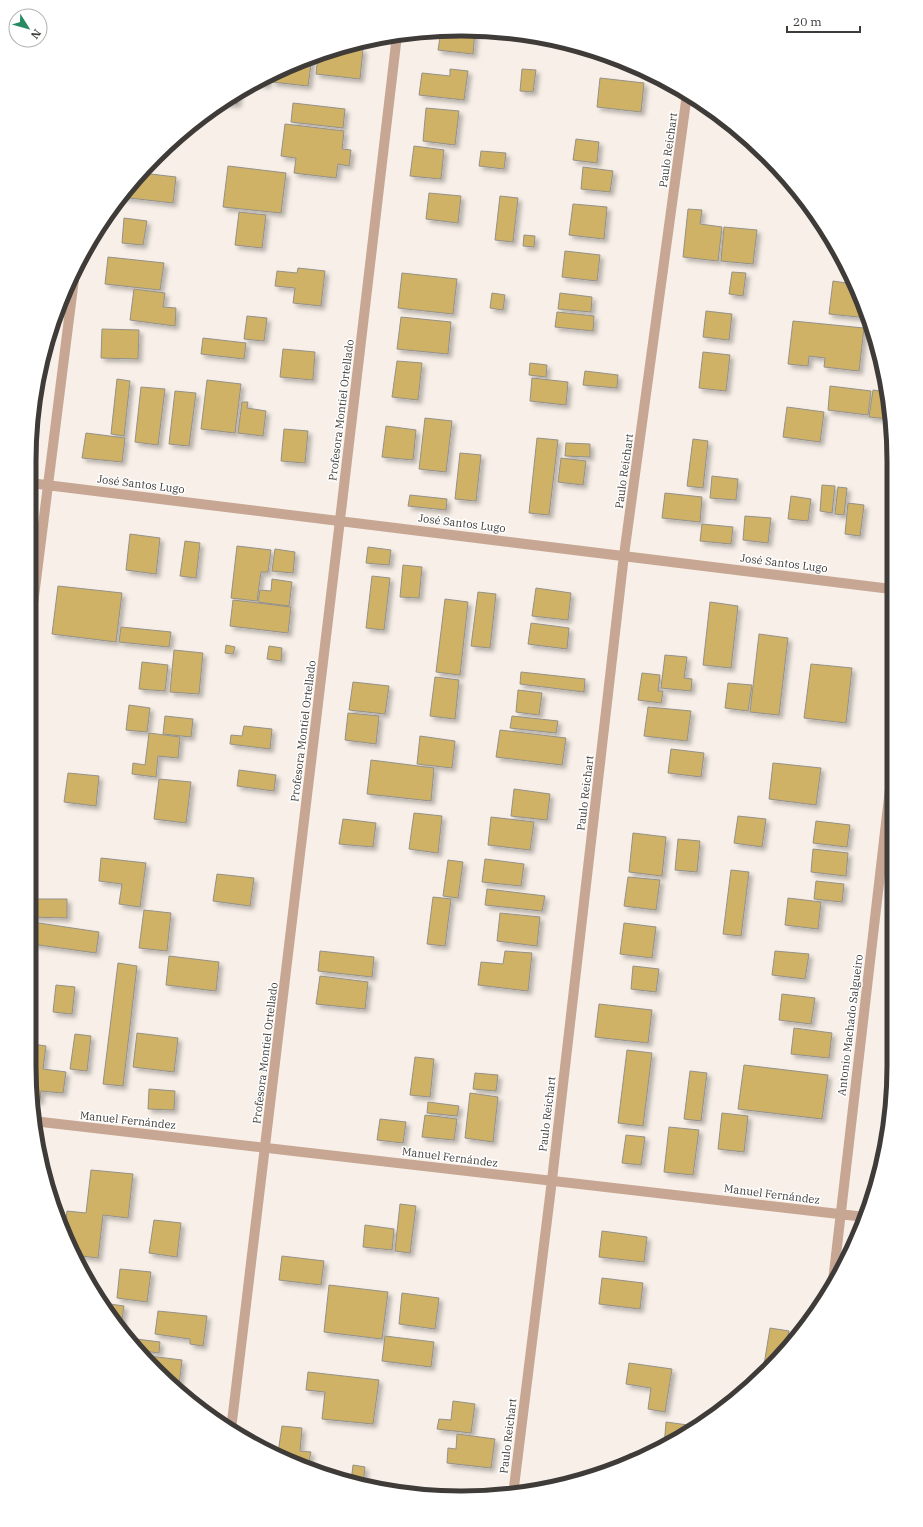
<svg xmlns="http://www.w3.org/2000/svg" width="923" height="1527" font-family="'IBM Plex Serif',serif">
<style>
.building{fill:#d0b266;stroke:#949188;filter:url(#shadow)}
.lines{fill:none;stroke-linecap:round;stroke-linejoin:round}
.minor{stroke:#c7a794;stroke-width:10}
.labels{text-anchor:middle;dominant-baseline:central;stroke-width:3;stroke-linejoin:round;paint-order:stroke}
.street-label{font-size:11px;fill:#3e3b38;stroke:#fff}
.rim{fill:none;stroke:#3e3b38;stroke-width:5}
</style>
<defs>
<filter id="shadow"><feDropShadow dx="3.5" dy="3.5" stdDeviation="2" flood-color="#0004"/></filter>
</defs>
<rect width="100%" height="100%" fill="#f8f0e8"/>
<path class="building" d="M462 29 475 30 473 54 438 50 441 31Z
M346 47 363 49 360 79 316 74 318 55Z
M312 57 308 86 272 82 273 74 296 62Z
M450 69 468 71 464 100 419 95 422 73 450 76Z
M522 69 536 70 533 92 520 91Z
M268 77 267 85 256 83Z
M600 78 644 83 641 112 597 107Z
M239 93 237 104 220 103 221 102Z
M293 103 345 109 343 128 291 122Z
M426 108 459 111 455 145 423 141Z
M285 124 344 131 342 149 351 150 349 166 338 164 336 178 294 173 296 158 281 156Z
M576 139 599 142 597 163 573 160Z
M414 146 444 150 441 179 410 176Z
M481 151 506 153 504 169 479 166Z
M228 166 286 173 281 213 223 207Z
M583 167 613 171 610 192 581 189Z
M142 173 176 177 173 203 121 197Z
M429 193 461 196 458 223 426 219Z
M500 196 518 198 513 242 495 240Z
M573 204 607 207 604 239 569 235Z
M688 209 702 210 700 224 722 227 718 261 683 257Z
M239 212 266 215 262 248 235 245Z
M124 218 147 221 143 245 122 243Z
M724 227 757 230 753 264 721 261Z
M524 235 535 236 534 247 523 246Z
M565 251 600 255 597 281 562 277Z
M108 257 164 263 160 290 105 284Z
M298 268 325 271 321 306 293 303 295 288 275 286 277 271 297 273Z
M732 272 746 273 743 296 729 294Z
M402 273 457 279 453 314 398 308Z
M833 281 853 284 869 318 829 314Z
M134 289 165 293 163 307 176 308 175 326 130 320Z
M492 293 505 295 503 310 490 308Z
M560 293 592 297 591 312 558 309Z
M706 311 732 314 729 340 703 337Z
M557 312 594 316 593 331 555 327Z
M247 316 267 318 264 341 244 339Z
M401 317 451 322 448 354 397 349Z
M793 321 864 328 859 371 824 367 825 358 809 356 808 366 788 364Z
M102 329 139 330 138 359 101 358Z
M203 338 246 343 244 359 201 354Z
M283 349 315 352 313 380 280 377Z
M703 352 730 355 726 391 699 388Z
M397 361 422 363 418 400 392 397Z
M530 363 547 365 546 377 529 375Z
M585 371 618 375 617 388 583 385Z
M532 378 568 382 566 405 530 401Z
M117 379 130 381 124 436 111 434Z
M207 380 241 384 235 433 201 429Z
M830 386 871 391 868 415 828 410Z
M141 387 165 389 158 445 135 442Z
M873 390 887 392 890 405V419L869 417Z
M175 391 196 393 189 446 169 444Z
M242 402H248L247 408 266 411 263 436 238 433Z
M787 407 824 412 820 442 783 437Z
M425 418 452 421 446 472 419 469Z
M386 426 416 430 413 460 382 457Z
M284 429 308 431 305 463 281 461Z
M86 433 125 438 122 462 82 458Z
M537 438 558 440 549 515 529 513Z
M693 439 708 441 703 488 687 486Z
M566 443 590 444V457L565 456Z
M460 453 481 455 476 501 455 499Z
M561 458 586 461 583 485 558 482Z
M712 476 738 479 736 500 710 498Z
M822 485 835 486 832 513 820 511Z
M838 487 847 488 844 515 835 514Z
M665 493 702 497 700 522 662 518Z
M410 495 447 499 446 510 408 506Z
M791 496 811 499 808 521 788 519Z
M848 503 864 505 860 536 845 534Z
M745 516 771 518 768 543 743 540Z
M702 524 733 527 731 544 700 541Z
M130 534 160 538 156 574 126 570Z
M185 541 200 543 196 578 180 576Z
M237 546 271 550 268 572H261L257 601 231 598Z
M368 547 391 550 389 565 366 563Z
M275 549 295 552 293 573 272 571Z
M403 565 422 567 419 598 400 597Z
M372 576 390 578 384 630 366 628Z
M272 579 292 582 289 606 258 602 260 590 271 591Z
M58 586 122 593 116 642 52 634Z
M536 588 571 593 568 620 532 616Z
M478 592 496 594 490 648 471 646Z
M445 599 468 602 460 675 436 672Z
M233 600 291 607 288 633 230 626Z
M710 602 738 606 731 668 703 665Z
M531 623 569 628 567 649 528 644Z
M121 627 171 632 169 647 119 642Z
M759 634 788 638 779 715 750 712Z
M226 645 235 647 233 654 225 653Z
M269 646 282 648 281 661 267 659Z
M174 650 203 653 199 694 170 692Z
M665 655 687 657 684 678 692 679 691 691 661 688Z
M142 662 168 665 165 691 139 689Z
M811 664 852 668 846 723 804 718Z
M521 672 585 679 584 692 520 684Z
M642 673 660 675 658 691H663L661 703 638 700Z
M435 677 459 680 455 719 430 716Z
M353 682 389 686 385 714 349 710Z
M728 683 752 685 748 711 725 708Z
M518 690 542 693 539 715 516 712Z
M129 705 150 708 147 732 126 730Z
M648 707 691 711 687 741 644 736Z
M348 713 379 716 376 744 345 740Z
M165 716 193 719 191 737 163 734Z
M512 716 558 721 556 733 510 728Z
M244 726 272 729 270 749 230 744 231 735 242 736Z
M500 730 566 738 562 765 496 757Z
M149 733 180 737 178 758 158 756 156 777 132 774 133 763 145 765Z
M420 736 455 741 452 768 417 764Z
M671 749 704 753 701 777 668 773Z
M371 760 434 768 431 801 367 794Z
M773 763 821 768 816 805 769 799Z
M239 770 276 775 274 791 237 786Z
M68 773 99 776 96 806 64 802Z
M159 779 191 782 186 823 154 819Z
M514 789 550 794 547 820 511 816Z
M414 813 442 816 438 853 409 849Z
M738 816 766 819 762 847 734 843Z
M491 817 534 822 530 850 488 845Z
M343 819 376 823 373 847 339 844Z
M816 821 850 825 847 847 813 843Z
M633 833 666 837 662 876 629 872Z
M678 839 700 841 697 872 675 870Z
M813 849 848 853 846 876 811 872Z
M101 858 146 863 140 907 119 904 122 884 99 881Z
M485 859 524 864 521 886 482 882Z
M448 860 463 862 458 898 443 896Z
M731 870 749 872 741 936 723 934Z
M217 874 254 878 250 906 213 901Z
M628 877 660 880 656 910 624 906Z
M816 881 844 884 842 902 814 899Z
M487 889 545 896 542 911 485 905Z
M433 897 451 899 445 946 427 944Z
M788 898 821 902 818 929 785 925Z
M32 899H67V918L32 917Z
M144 910 171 913 167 951 139 948Z
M500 913 540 917 537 946 497 941Z
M32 922 99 932 96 953 32 944Z
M624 923 656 927 652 958 620 954Z
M320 951 374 957 372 977 318 971Z
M505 951 532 953 528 991 478 985 481 962 503 964Z
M775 951 809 954 805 979 772 975Z
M169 956 219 962 216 991 166 985Z
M118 963 137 966 123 1086 103 1084Z
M633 966 659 969 656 992 631 989Z
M320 976 368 982 365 1009 316 1004Z
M56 985 75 987 72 1014 53 1012Z
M782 994 815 998 811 1024 779 1020Z
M599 1004 652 1010 648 1043 595 1037Z
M794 1028 832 1033 829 1058 791 1054Z
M137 1033 178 1038 174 1072 133 1067Z
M75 1034 91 1036 87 1071 70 1069Z
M32 1044 46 1046 43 1069 66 1072 63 1093 41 1091 40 1101 33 1100Z
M627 1050 652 1053 643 1126 618 1123Z
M415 1057 434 1059 430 1097 410 1095Z
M744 1065 828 1075 822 1119 738 1109Z
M690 1071 707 1073 701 1121 684 1119Z
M475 1073 498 1075 496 1091 473 1089Z
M149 1089 175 1091 174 1110 148 1109Z
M470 1093 498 1097 493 1142 465 1138Z
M428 1102 459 1106 457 1116 427 1113Z
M722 1113 748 1116 744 1152 718 1149Z
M425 1115 457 1119 454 1140 422 1137Z
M380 1119 406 1122 403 1143 377 1140Z
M669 1127 699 1130 693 1175 664 1172Z
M626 1135 645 1137 641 1165 622 1163Z
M91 1170 133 1174 128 1218 103 1215 98 1258 73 1255 64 1235 67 1211 86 1213Z
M400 1204 416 1206 410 1253 395 1251Z
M154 1220 181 1223 177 1257 149 1253Z
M365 1225 394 1229 392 1250 363 1247Z
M602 1231 647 1237 644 1262 599 1257Z
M282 1256 324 1261 321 1285 279 1280Z
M120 1269 151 1272 147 1302 117 1298Z
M602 1278 643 1283 640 1309 599 1304Z
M329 1285 388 1292 382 1339 324 1332Z
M402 1293 439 1298 435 1329 399 1324Z
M103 1303 124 1306 121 1326H116Z
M158 1311 207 1316 203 1346 190 1344V1339L155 1334Z
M770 1328 789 1331 787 1340 793 1341 772 1366 764 1365Z
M385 1336 434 1342 431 1367 382 1361Z
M136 1339 160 1342 159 1353 137 1350 135 1348Z
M141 1355 182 1360 179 1385 171 1384 156 1371Z
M629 1363 672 1369 665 1412 648 1409 651 1388 626 1384Z
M308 1372 379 1380 373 1424 322 1419 325 1392 306 1390Z
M453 1401 475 1404 471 1433 437 1429 439 1419 451 1420Z
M666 1422 688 1425 687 1432 664 1447Z
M282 1426 302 1428 300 1451 311 1452 309 1461 289 1459 278 1453Z
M457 1434 495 1439 491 1468 447 1463 448 1448 456 1449Z
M629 1454 646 1456 627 1464Z
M353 1465 365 1467 363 1485 351 1482Z
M413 1493 455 1498 413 1495Z"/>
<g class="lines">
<path class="minor" d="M30 483 891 589
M31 620 74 279
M33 1121 865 1217
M833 1281 892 771
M231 1430 340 520 397 35
M513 1495 552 1180 624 555 687 94"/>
</g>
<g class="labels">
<g class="street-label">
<text transform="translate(668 150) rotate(-82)">Paulo Reichart</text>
<text transform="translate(341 410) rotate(-83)">Profesora Montiel Ortellado</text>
<text transform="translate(624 471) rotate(-82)">Paulo Reichart</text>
<text transform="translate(141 484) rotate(7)">José Santos Lugo</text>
<text transform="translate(462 523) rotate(7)">José Santos Lugo</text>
<text transform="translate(784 563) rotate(7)">José Santos Lugo</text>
<text transform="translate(303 731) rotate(-83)">Profesora Montiel Ortellado</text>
<text transform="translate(585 793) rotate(-83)">Paulo Reichart</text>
<text transform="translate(850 1025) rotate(-83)">Antonio Machado Salgueiro</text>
<text transform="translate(265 1053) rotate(-83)">Profesora Montiel Ortellado</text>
<text transform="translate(547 1114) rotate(-83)">Paulo Reichart</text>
<text transform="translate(128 1120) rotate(6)">Manuel Fernández</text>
<text transform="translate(450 1157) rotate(7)">Manuel Fernández</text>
<text transform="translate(772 1194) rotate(7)">Manuel Fernández</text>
<text transform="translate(508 1436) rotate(-83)">Paulo Reichart</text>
</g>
</g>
<path d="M0 0H923V1527H0ZM461 36H462A425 425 0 0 1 887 461V1066A425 425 0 0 1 462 1491H461A425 425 0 0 1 36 1066V461A425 425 0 0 1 461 36Z" fill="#fff" fill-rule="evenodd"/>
<path class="rim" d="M461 36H462A425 425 0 0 1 887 461V1066A425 425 0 0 1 462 1491H461A425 425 0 0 1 36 1066V461A425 425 0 0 1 461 36Z"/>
<g transform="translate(28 28) rotate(127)"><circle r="19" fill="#ffffff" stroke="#b2b1af"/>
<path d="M0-3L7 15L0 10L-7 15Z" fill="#288963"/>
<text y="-6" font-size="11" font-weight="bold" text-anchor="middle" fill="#3e3b38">N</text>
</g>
<path d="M787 26v6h73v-6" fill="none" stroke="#3e3b38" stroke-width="2"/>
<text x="793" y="26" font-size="12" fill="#3e3b38" stroke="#ffffff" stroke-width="3" paint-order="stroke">20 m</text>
</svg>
